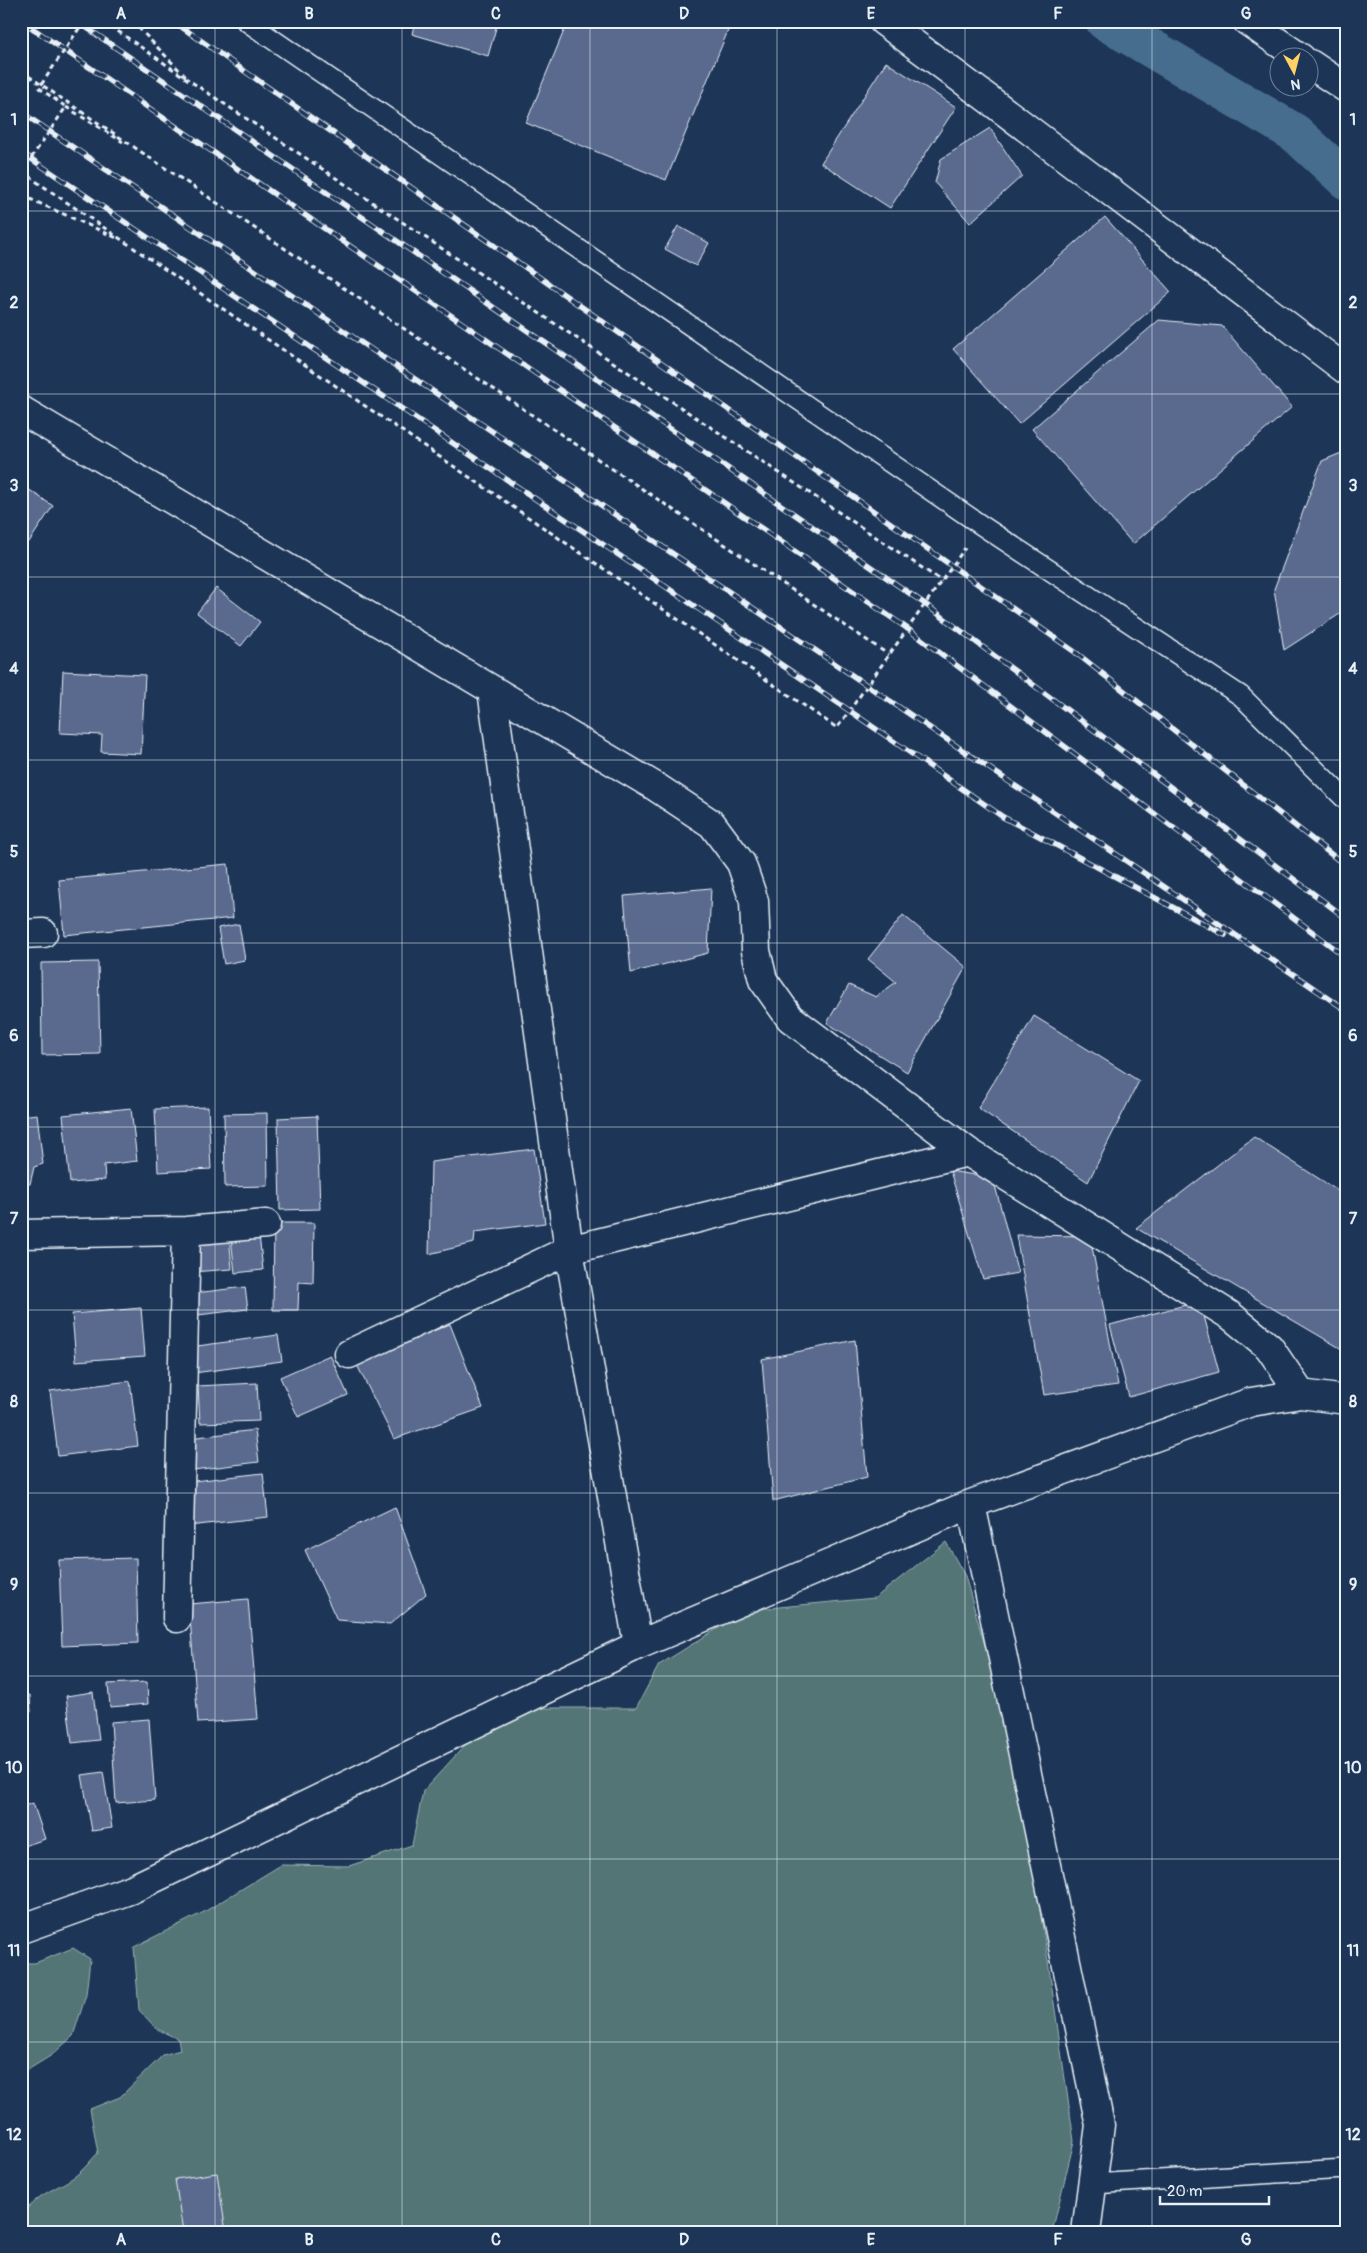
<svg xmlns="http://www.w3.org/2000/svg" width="1367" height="2253" font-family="Pangolin,sans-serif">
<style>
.green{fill:#537474;stroke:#9eb2b6}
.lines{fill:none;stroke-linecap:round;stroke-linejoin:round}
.canal{stroke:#466d8e;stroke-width:39}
.building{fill:#5a6b8f;stroke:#e8f1f8}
.service-casing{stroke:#e8f1f8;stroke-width:22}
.minor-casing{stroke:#e8f1f8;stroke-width:31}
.path{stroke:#e8f1f8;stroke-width:3;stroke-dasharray:5 4;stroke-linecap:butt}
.service{stroke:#1d3557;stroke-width:19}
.minor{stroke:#1d3557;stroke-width:28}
.rail-casing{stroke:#e8f1f8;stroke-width:5.5}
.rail{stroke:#1d3557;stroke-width:4;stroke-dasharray:11;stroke-linecap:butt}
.path-bridge{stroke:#e8f1f8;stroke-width:3;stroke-dasharray:5 4;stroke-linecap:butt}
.grid{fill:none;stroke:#e8f1f8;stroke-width:1;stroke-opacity:0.55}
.neatline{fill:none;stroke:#e8f1f8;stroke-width:2}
.grid-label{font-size:16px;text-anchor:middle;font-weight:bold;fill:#e8f1f8}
</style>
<rect width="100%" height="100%" fill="#1d3557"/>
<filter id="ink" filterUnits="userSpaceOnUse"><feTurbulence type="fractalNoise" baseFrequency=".02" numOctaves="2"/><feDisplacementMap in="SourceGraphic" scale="10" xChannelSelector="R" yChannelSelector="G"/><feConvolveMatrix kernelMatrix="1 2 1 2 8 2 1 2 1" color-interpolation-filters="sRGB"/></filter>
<g filter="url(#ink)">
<path class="green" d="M946 1542 965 1576 1013 1743 1048 1961 1074 2141 1052 2232H21C21 2195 57 2192 79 2173 86 2167 92 2159 98 2153L90 2109 120 2097 163 2055 180 2050 178 2039 157 2029 139 2010 134 1947 204 1912 281 1865 349 1866 412 1845 423 1791 479 1730 538 1708H636L659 1665 747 1610 875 1598Z
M73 1948 90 1959 86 1995 73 2036 52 2055 21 2074V1963H35Z"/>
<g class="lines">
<path class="canal" d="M1105 21 1295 133 1346 180"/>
</g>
<path class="building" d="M415 21H498L488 56 412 34Z
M568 21H732L666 180 526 123Z
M886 62 956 107 890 208 821 163Z
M990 128 1022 176 970 223 935 183 941 159Z
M1105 217 1171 292 1019 424 953 349Z
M678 226 709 243 696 266 665 249Z
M1159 320 1222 326 1292 407 1133 544 1032 429Z
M1346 451V610L1284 650 1274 589 1322 461Z
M28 489 53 506 29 542 21 537V499Z
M216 588 260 622 241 646 197 613Z
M63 671 145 675 141 754 101 752 102 735 60 733Z
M228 864 233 918 64 935 59 880Z
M711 888 708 953 631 973 624 896Z
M903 915 966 967 907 1072 827 1023 849 985 876 997 896 982 868 959Z
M239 924 245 960 224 964 218 928Z
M98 962 100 1054 42 1055 41 963Z
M1034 1016 1139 1081 1088 1182 978 1108Z
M208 1107 211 1169 158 1172 155 1109Z
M131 1108 137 1161 104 1165 105 1180 70 1183 63 1115Z
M267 1113 268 1186 225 1187 224 1114Z
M37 1114 43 1164 34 1167 30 1184 21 1185V1116Z
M317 1116 320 1209 280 1210 278 1118Z
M1254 1137 1346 1196V1343L1340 1348 1136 1228Z
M534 1149 545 1223 475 1232 474 1243 429 1254 431 1162Z
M950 1171 993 1178 1018 1273 983 1279Z
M274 1223H314L313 1283 299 1282 298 1310H273Z
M229 1235 232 1269 192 1272 189 1238Z
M259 1235 263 1270 235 1273 231 1238Z
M1016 1235 1090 1236 1118 1385 1044 1395Z
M245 1287 248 1309 198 1315 195 1293Z
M1200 1301 1219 1372 1129 1397 1110 1325Z
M141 1308 145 1356 76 1361 72 1314Z
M450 1324 483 1408 394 1439 356 1363Z
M278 1335 282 1361 194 1373 190 1347Z
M855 1340 867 1477 773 1501 762 1359Z
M330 1355 348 1395 298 1417 280 1377Z
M130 1381 138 1446 58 1456 50 1391Z
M257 1383 259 1421 200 1423 198 1386Z
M255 1430 259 1462 193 1470 189 1438Z
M263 1473 268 1517 189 1526 185 1482Z
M395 1507 426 1594 390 1624 337 1620 305 1550Z
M136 1558 138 1643 62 1646 59 1560Z
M248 1599 258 1719 198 1723 189 1604Z
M147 1682 148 1704 110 1707 108 1684Z
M93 1692 99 1740 72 1743 66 1696Z
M21 1695H30L31 1712 21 1714Z
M149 1719 155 1800 116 1803 111 1722Z
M103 1772 112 1828 92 1831 82 1775Z
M33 1803 45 1839 21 1847V1807Z
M217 2173 226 2232H183L175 2179Z"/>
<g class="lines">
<g class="service-casing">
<path id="service" d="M246 21 981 525 1241 696 1346 800
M1092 2184 1346 2169"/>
</g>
<g class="minor-casing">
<path id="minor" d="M883 21 987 98 1346 370
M1247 21 1301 58
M1310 64 1346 88
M21 410 656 787 712 824 741 863 754 901 756 951 763 980 790 1018 968 1152 1231 1316 1269 1347 1301 1394
M492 690 569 1250 638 1645
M21 934 43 933
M21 1234 186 1231 266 1224
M349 1354 569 1250 968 1152
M971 1504 1100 2125 1086 2232
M177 1618 186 1231
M21 1929 132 1889 638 1645 971 1504 1251 1402 1301 1394 1346 1400"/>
</g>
<path class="path" d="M103 21 193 83 942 581
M132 21 187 78
M21 71 889 655
M66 107 123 142
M21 171 837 728 965 548
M21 195 117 238"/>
<use href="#service" class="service"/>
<use href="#minor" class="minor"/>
<g class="rail-casing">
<path id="rail" d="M22 21 908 629 1346 957
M77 21 925 604 1346 918
M173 21 1075 652 1346 866
M21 112 1346 1010
M21 152 850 711 1003 817 1225 935"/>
</g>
<use href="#rail" class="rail"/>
<path class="path-bridge" d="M21 173 66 107 39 88 84 21"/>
</g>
</g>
<path class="grid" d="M215 21V2232M402 21V2232M590 21V2232M777 21V2232M965 21V2232M1152 21V2232M21 211H1346M21 394H1346M21 577H1346M21 760H1346M21 943H1346M21 1127H1346M21 1310H1346M21 1493H1346M21 1676H1346M21 1859H1346M21 2042H1346"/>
<rect width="1367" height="2253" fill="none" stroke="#1d3557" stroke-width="55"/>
<g transform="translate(1294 72) rotate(173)"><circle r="24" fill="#1d3557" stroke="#6e8097"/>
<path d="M0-4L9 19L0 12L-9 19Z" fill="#ffd166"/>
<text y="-8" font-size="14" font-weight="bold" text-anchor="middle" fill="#e8f1f8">N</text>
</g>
<path d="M1160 2196v8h109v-8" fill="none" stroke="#e8f1f8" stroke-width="2.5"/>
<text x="1167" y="2196" font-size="15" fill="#e8f1f8" stroke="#1d3557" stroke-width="4" paint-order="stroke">20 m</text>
<rect x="28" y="28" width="1312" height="2198" class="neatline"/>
<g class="grid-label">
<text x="121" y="19">A</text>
<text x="309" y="19">B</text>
<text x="496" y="19">C</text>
<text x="684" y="19">D</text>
<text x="871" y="19">E</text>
<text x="1058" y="19">F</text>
<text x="1246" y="19">G</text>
<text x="14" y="125">1</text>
<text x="1353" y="125">1</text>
<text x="14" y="308">2</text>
<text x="1353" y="308">2</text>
<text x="14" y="491">3</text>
<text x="1353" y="491">3</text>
<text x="14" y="674">4</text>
<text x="1353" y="674">4</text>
<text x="14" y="857">5</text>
<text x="1353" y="857">5</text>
<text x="14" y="1041">6</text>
<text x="1353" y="1041">6</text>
<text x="14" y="1224">7</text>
<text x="1353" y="1224">7</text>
<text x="14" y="1407">8</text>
<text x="1353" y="1407">8</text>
<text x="14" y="1590">9</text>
<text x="1353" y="1590">9</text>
<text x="14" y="1773">10</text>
<text x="1353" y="1773">10</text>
<text x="14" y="1956">11</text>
<text x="1353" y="1956">11</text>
<text x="14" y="2140">12</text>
<text x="1353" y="2140">12</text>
<text x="121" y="2245">A</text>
<text x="309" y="2245">B</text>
<text x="496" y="2245">C</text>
<text x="684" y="2245">D</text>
<text x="871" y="2245">E</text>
<text x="1058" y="2245">F</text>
<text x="1246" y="2245">G</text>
</g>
</svg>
